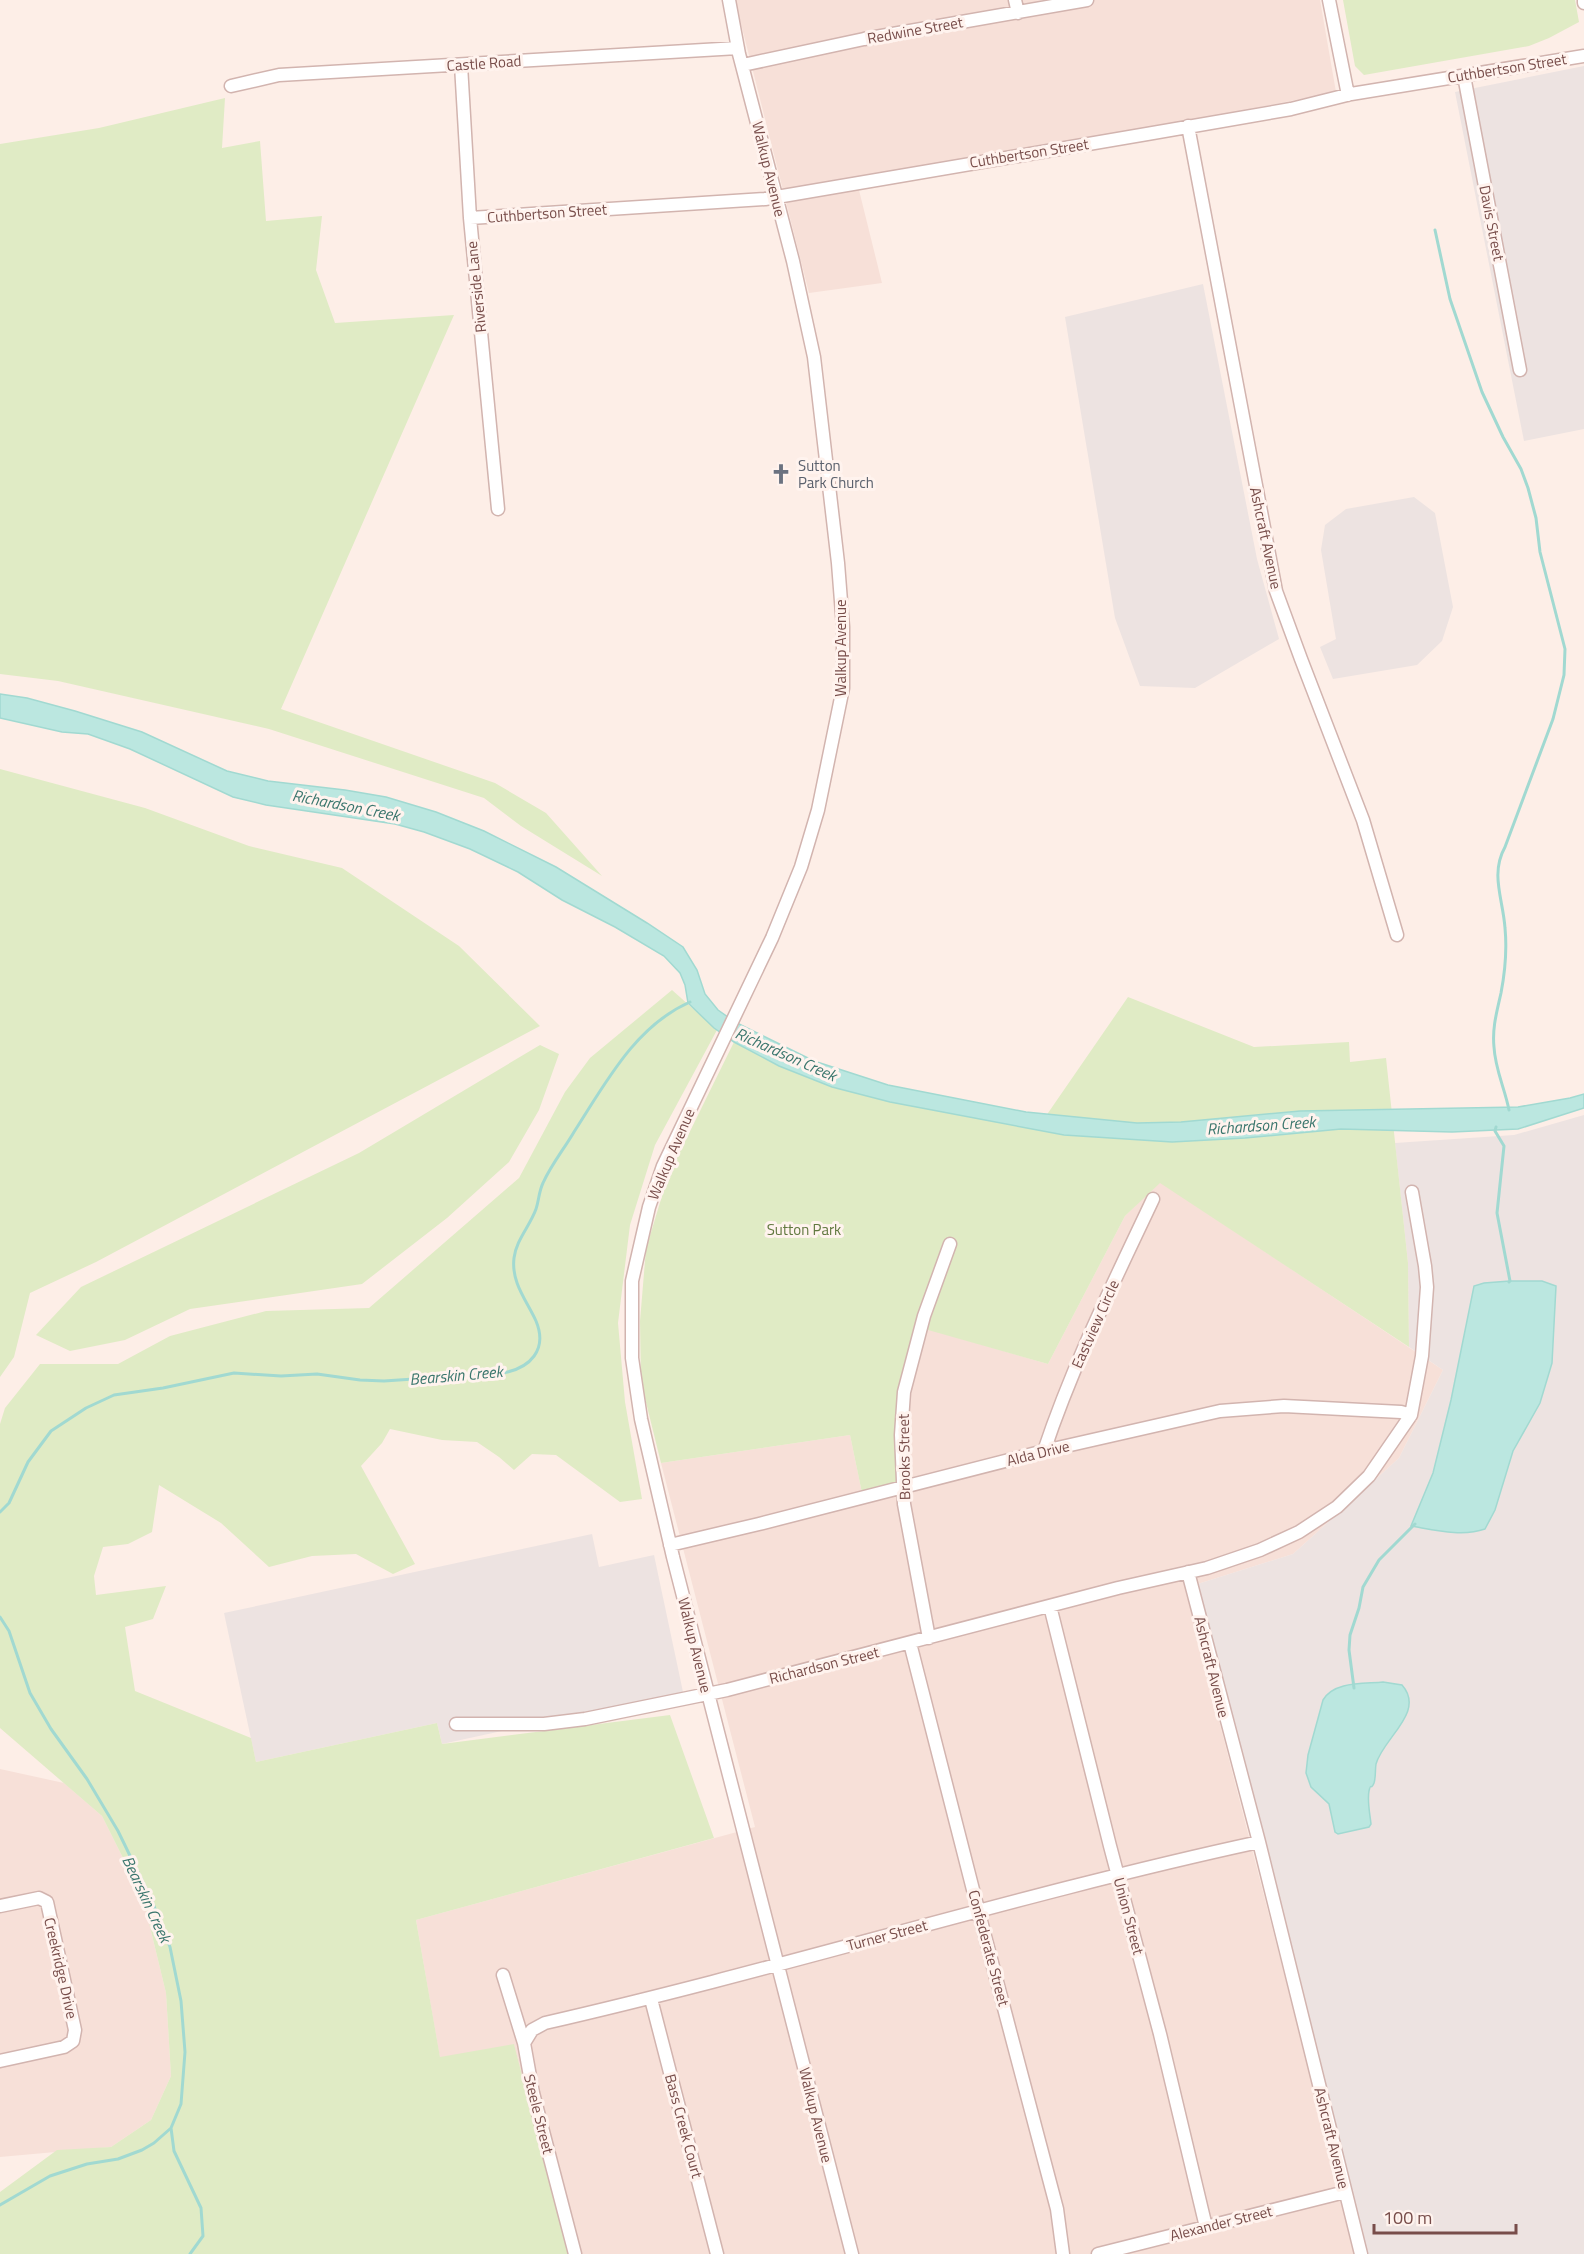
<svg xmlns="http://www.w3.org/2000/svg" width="1584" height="2254" font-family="'Titillium Web',sans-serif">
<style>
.residential{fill:#f7e0d8}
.industrial{fill:#ede3e1}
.green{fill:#e0ebc5}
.water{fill:#bbe7e0;stroke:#a1d9d1;stroke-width:1.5}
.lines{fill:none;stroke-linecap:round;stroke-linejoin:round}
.stream{stroke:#a1d9d1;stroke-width:3}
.minor-casing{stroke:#d2b4af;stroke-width:15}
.minor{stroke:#fff;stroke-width:12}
.labels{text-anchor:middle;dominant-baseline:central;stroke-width:6;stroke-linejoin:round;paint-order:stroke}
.street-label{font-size:15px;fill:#784d4a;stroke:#fff3ee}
.worship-label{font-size:15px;fill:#5b616d;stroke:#fff3ee;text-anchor:start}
.park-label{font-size:15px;fill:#61783f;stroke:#fff3ee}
.water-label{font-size:16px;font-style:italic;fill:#3a766d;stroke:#fff3ee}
</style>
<rect width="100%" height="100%" fill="#fdeee7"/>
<path class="residential" d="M735 0H1320L1336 92 1220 115 856 178 882 283 809 293Z
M1160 1182 1443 1370 1399 1458 1293 1554 1185 1588 1356 2254H568L514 2045 440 2058 416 1920 755 1827 661 1463 850 1435 862 1493 900 1386 914 1325 1048 1364 1125 1216Z
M0 1769 64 1783 102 1816 143 1898 166 1993 171 2076 151 2120 111 2147 0 2157Z"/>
<path class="industrial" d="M1584 66V429L1524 441 1455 92Z
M1203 284 1257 559 1279 639 1195 688 1140 686 1115 618 1065 317Z
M1414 497 1435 513 1453 607 1442 641 1417 665 1333 679 1320 647 1336 639 1321 550 1325 525 1346 509Z
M1584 1115V2254H1366L1185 1588 1293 1554 1399 1458 1443 1370 1409 1347 1408 1263 1395 1143 1514 1135Z
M592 1534 599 1567 654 1555 683 1692 442 1744 437 1723 256 1762 224 1613Z"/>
<path class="green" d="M1343 0H1575L1579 22 1549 38 1529 46 1364 75 1355 66Z
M225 98 222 148 260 141 266 221 322 216 316 270 335 323 454 315 281 709 495 783 546 813 602 876 521 826 484 798 269 729 58 681 0 674V144L99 128Z
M0 769 145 808 249 846 342 868 459 946 540 1026 96 1262 30 1293 14 1357 0 1377Z
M672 990 717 1030 655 1145 630 1225 618 1323 625 1402 642 1499 620 1502 556 1455 532 1454 514 1470 499 1457 477 1442 442 1440 390 1429 382 1443 361 1466 415 1564 393 1574 356 1554 312 1556 269 1567 221 1523 159 1485 152 1532 128 1544 103 1547 94 1576 96 1595 166 1586 153 1619 125 1627 135 1691 251 1738 256 1762 437 1723 442 1744 670 1715 714 1838 416 1920 440 2057 514 2044 568 2254H0V2192L57 2150 111 2147 151 2120 171 2076 166 1993 143 1898 102 1816 0 1728V1424L5 1408 40 1364H118L170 1336 266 1311 369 1308 519 1178 565 1092 590 1058Z
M1128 997 1254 1047 1349 1042 1350 1062 1386 1058 1408 1263 1409 1347 1160 1183 1125 1216 1048 1364 914 1326 900 1386 896 1484 862 1493 850 1435 661 1463 641 1382 640 1321 646 1249 668 1176 734 1042 779 1066 832 1087 1037 1129Z
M540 1045 559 1054 539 1110 509 1162 447 1218 362 1284 190 1309 125 1340 70 1351 36 1335 81 1287 359 1153Z"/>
<path class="water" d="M0 694 27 698 75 711 142 732 227 771 268 781 345 790 386 797 436 812 484 831 556 867 647 923 683 947 697 970 705 994 718 1010 735 1022 814 1061 888 1085 1026 1112 1137 1123 1181 1122 1300 1111 1518 1107 1570 1098 1584 1094V1108L1518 1129 1452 1132 1341 1129 1245 1138 1172 1142 1064 1135 890 1102 832 1087 779 1066 734 1042 714 1028 688 1003 685 985 680 973 664 956 615 927 562 900 518 872 470 849 424 832 395 824 266 805 233 797 130 749 88 734 62 732 0 718Z
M1510 1281H1542L1556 1286 1552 1363 1540 1403 1513 1451 1495 1510 1485 1529C1462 1537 1435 1530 1411 1526L1433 1473 1451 1400 1474 1286 1484 1283Z
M1383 1682 1402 1685C1426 1712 1383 1738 1376 1764 1375 1770 1376 1777 1374 1783 1371 1791 1371 1782 1369 1791 1367 1801 1370 1814 1371 1824L1369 1827 1338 1834 1335 1832 1329 1804 1311 1787 1306 1773 1308 1755 1323 1700C1334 1681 1364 1684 1383 1682Z"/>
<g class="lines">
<path class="stream" d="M1435 230 1450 299 1482 392 1503 437 1521 469 1528 488 1536 518 1540 552 1565 649 1564 675 1553 719 1505 847C1490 874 1503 899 1505 928 1507 949 1505 972 1501 993 1497 1011 1492 1028 1494 1047 1495 1069 1505 1089 1509 1110
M1496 1127 1495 1131 1504 1146 1497 1213 1510 1281 1509 1282
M0 1512 9 1503 28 1462 51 1431 86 1408 114 1395 163 1388 234 1373 281 1376 317 1374 360 1380 384 1381 503 1373C530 1368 548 1350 536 1321 527 1301 511 1283 514 1258 516 1240 530 1226 536 1209 539 1200 539 1191 543 1183 551 1165 564 1149 574 1132 605 1084 635 1026 690 1002
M0 1617 9 1631 30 1693 51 1729 87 1779 118 1831 152 1901 170 1947 181 2001 185 2052 181 2104 171 2128 154 2143 142 2150 118 2159 87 2164 50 2176 0 2205
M1354 1688 1349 1650 1350 1635 1359 1608 1363 1587 1379 1560 1415 1524
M171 2128 174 2151 201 2208 203 2236 190 2254"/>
<g class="minor-casing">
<path id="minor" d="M729 0 739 54 793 261 814 357 838 563 843 627V688L818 810 801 867 772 938 663 1166 649 1207 632 1281V1358L641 1419 673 1557 852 2254
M1015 0 1018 13
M1329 0 1348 95
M1584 0V3
M461 65 470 218 498 509
M743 65 864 39 1087 0
M1464 76 1520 370
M231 86 279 75 738 48
M1188 126 1276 591 1301 659 1363 820 1397 935
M470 218 765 199 1147 134 1291 109 1351 94 1584 56
M1044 1451C1073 1364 1114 1282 1153 1199
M670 1545 759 1524 1044 1451 1220 1411 1284 1406 1401 1412 1411 1415
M1188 1572 1259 1842 1361 2254
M1050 1606 1110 1846 1160 2034 1206 2227
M929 1638 904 1504 901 1435 904 1392 924 1316 950 1244
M910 1643 981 1921 1057 2209 1063 2254
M456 1724H544L585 1719 727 1690 1118 1588 1207 1568 1260 1550 1299 1532 1337 1507 1369 1476 1411 1415 1422 1356 1427 1287 1425 1266 1412 1192
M0 1906 39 1898 47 1902 75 2030 73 2041 64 2047 0 2061
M503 1975 524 2043 533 2093 575 2254
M651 1999 717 2254
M524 2043 532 2030 545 2023C785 1968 1019 1894 1259 1842
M1098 2254 1345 2192"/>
</g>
<use href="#minor" class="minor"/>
</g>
<defs>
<g id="church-bare" transform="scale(1.62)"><path d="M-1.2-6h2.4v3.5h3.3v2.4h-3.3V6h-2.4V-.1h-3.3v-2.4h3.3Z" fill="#6b7280" stroke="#fff3ee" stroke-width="2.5" paint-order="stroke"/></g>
</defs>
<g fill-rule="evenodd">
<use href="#church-bare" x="781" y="474"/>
</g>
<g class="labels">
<g class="street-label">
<text transform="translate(915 30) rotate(-10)">Redwine Street</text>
<text transform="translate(484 63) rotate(-4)">Castle Road</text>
<text transform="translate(1507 68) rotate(-9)">Cuthbertson Street</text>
<text transform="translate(1029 153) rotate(-9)">Cuthbertson Street</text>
<text transform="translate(769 169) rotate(76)">Walkup Avenue</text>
<text transform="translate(547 213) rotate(-4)">Cuthbertson Street</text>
<text transform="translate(1492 223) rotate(79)">Davis Street</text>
<text transform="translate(476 287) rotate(-96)">Riverside Lane</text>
<text transform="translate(1266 538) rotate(78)">Ashcraft Avenue</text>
<text transform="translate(840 648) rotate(-90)">Walkup Avenue</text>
<text transform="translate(671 1154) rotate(-67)">Walkup Avenue</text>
<text transform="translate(1095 1324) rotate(-66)">Eastview Circle</text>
<text transform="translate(1038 1453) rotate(-14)">Alda Drive</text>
<text transform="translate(904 1457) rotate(-91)">Brooks Street</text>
<text transform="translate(695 1645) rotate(76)">Walkup Avenue</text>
<text transform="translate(824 1665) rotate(-14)">Richardson Street</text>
<text transform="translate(1212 1667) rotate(76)">Ashcraft Avenue</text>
<text transform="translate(1129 1916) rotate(75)">Union Street</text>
<text transform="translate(887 1935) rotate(-15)">Turner Street</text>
<text transform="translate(989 1948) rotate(75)">Confederate Street</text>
<text transform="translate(61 1968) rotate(77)">Creekridge Drive</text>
<text transform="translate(539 2114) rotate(76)">Steele Street</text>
<text transform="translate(816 2115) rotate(76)">Walkup Avenue</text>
<text transform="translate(684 2126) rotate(75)">Bass Creek Court</text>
<text transform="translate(1332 2138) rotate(76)">Ashcraft Avenue</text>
<text transform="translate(1221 2223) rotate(-14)">Alexander Street</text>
</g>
<g class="worship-label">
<text x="798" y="465">Sutton<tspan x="798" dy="17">Park Church</tspan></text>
</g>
<g class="park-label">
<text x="804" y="1229">Sutton Park</text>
</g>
<g class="water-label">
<text transform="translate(346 805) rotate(11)">Richardson Creek</text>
<text transform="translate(786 1054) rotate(24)">Richardson Creek</text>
<text transform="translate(1261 1125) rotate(-4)">Richardson Creek</text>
<text transform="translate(456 1375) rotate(-5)">Bearskin Creek</text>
<text transform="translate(147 1899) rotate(65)">Bearskin Creek</text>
</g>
</g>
<path d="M1374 2224v9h142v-9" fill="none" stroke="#784d4a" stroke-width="3"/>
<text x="1383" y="2224" font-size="18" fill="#784d4a" stroke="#fff3ee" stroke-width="4.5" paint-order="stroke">100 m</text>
</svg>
